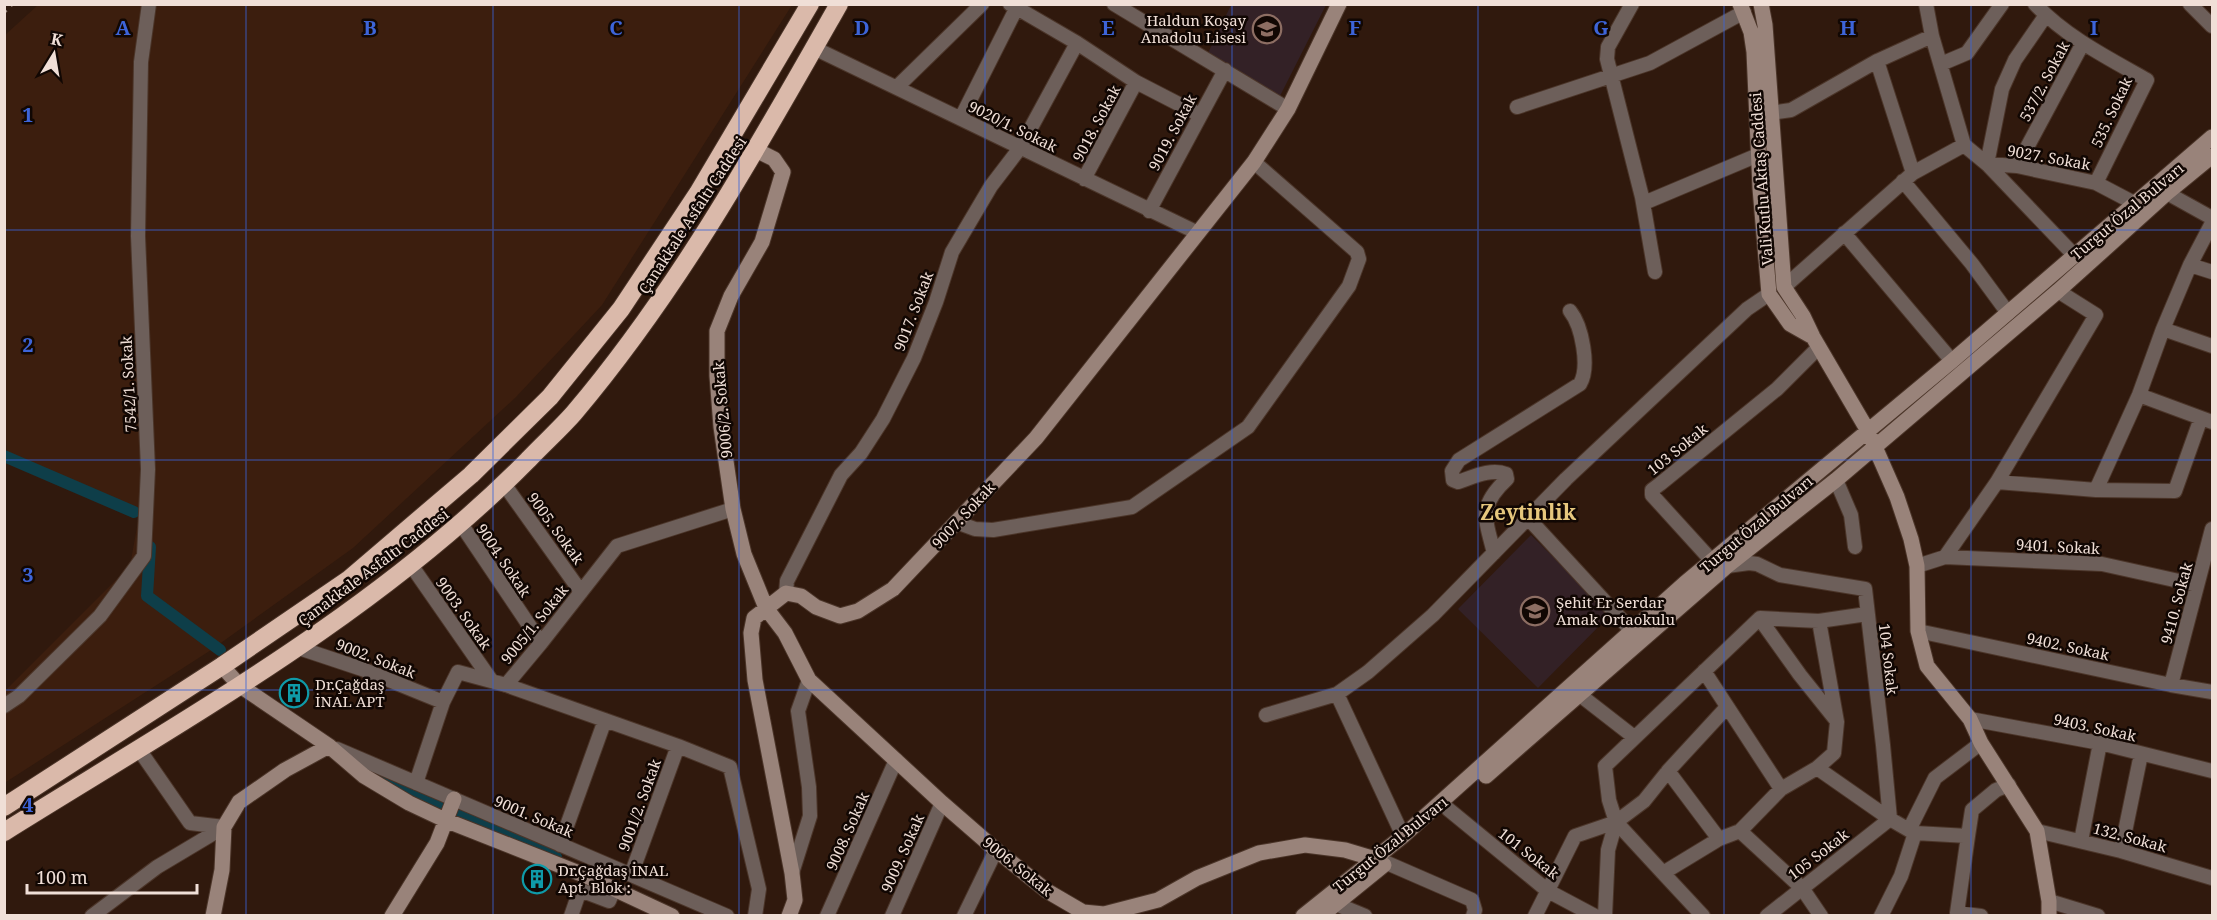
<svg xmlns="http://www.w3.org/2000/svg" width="2217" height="920" font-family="'Noto Serif',serif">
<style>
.built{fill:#3c1e0e}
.education{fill:#332126}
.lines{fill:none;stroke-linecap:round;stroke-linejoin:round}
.canal{stroke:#0e3e49;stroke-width:12}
.street-casing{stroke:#4b3529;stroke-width:16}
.secondary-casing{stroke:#4b3529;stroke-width:17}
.highway-casing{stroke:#4b3529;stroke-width:20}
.street{stroke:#6d5f5a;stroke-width:14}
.secondary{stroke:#99837a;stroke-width:15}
.highway{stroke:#dab9aa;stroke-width:18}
.rail{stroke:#98847a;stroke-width:4;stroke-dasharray:3 6;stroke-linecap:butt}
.grid{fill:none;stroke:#3d64d8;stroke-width:1.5;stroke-opacity:0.55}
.labels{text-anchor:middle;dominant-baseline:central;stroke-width:5;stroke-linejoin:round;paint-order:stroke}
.poi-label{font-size:15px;fill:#f0dfd7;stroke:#110703;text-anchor:start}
.street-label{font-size:15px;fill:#f0dfd7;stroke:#110703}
.district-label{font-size:21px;font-weight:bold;fill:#e6c77d;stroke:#110703}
.grid-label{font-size:20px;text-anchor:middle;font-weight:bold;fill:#3d64d8;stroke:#110703;stroke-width:5;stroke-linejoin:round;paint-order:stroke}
</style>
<rect width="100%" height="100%" fill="#30190d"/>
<path class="built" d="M39 4 792 5 602 305 516 397 353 548 211 650 6 782 4 779 5 691 130 566 140 510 7 455 4 412V36Z"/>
<path class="education" d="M1231 5H1326L1280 96 1208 53Z
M1531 535 1611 614 1538 688 1458 609Z"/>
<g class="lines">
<path class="canal" d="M4 456 134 512
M150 547 147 596 220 650
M359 766 439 803
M458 812 556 857"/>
<g class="street-casing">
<path id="street" d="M1010 4 1077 43 1136 82 1200 115
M1114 4 1288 109
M1632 4 1608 47 1607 59 1642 197 1655 272
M1926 4 1932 36 1964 145
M2035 4C2066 37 2108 58 2147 80L2096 183
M2190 4 2212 26
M2046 15 2015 60 2002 89 1987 164 2017 166 2096 183 2136 204
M814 48 1198 233
M1877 61 1913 173
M1941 64 1967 53 2002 4
M897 87 982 4
M1517 107 1650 63 1744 12
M1770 113 1791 110 1877 61 1932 36
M961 118 1016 9
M2017 166 2083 43
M1084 179 1136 82
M1903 181 1972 264 2008 313
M2167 193 2212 218
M1644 203 1758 155
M1149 211 1225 70
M1844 233 1952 361
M2190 265 2212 272
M1784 287 1913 173 1964 145 1987 164 2075 256
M2163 329 2212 346
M1819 347 1777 389 1660 484 1652 490V495L1712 561 1727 566 1749 563 1757 564 1780 575 1865 589 1883 745 1890 819
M2139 395 2212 422
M1836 480 1851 515 1855 547
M1997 482 2096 490 2139 395 2163 329 2190 265 2212 223
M504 484 581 592
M2096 490 2175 491 2201 418
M1528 518 1631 630
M956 522 975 529 993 530 1132 507 1248 427 1349 286 1359 259 1357 252 1254 162
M461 524 541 643
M1494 553C1485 518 1478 506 1507 479L1506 474C1491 468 1473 477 1458 482L1453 480 1452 471 1459 460 1580 384C1590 367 1582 326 1570 311
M1945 557 1997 482 2096 315 2058 291
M411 565 491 680
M1917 566 1945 557 2102 564 2197 585
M786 593 787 581 841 475 861 453 883 419 914 358 936 302 952 252 991 186 1020 148 1077 43
M1867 614 1819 621 1760 618 1605 766 1609 800 1616 822 1663 873 1719 839 1740 831 1781 789 1817 768 1890 819 1909 830
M1760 619 1800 675 1836 720
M1918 631 2171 685 2212 692
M296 647 362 669 443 702
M1704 671 1781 789
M506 685 541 643 617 546 733 509
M2171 685 2212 529
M1571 692 1580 695 1634 737
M1337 694 1403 836
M4 706 19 696 100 616 144 556 148 469 138 236 141 62 149 4
M1266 715 1337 694 1368 672 1433 615 1566 479 1747 309 1769 294
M1970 719 2100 743 2212 771
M138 748 190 823 224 827
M337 749 727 916
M1817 768 1834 753 1837 722 1819 621
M1668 771 1719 839
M416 783 443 702 458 672 506 685 678 746 730 767 759 889 755 916
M1448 809 1548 891 1595 916
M1740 831 1802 888 1821 916
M2037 831 2121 851 2212 878
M1915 833 1968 836 1957 913 1981 916
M1968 836 1972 810 1996 790 2009 785
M2081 841 2100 743
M560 845 605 720
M2121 851 2141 754
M1387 863 1472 900 1475 910 1473 916
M792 873 810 816 809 787 798 711 809 680
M1663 873 1703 916
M631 875 678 746
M2049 901 2098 916
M1336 904 1365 916
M92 916 157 867 224 827
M571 916 580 890 609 901 614 889
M827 916 896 760
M892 916 942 803
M964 916 996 850
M1535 916 1575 836 1616 822
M1605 916 1608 850 1616 822 1644 801 1668 771 1727 707
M1767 916 1890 819
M1881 916 1901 876 1915 833 1909 830 1935 778 1981 743"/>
</g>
<g class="secondary-casing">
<path id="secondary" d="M1740 4 1751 32 1754 52 1760 188 1769 294 1790 324 1813 337
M1761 4 1765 25 1784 287 1803 316 1813 337 1868 431 1897 497 1911 539 1917 566 1918 631 1927 666 1970 719 1981 743 2037 831 2049 901V916
M756 150 774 159 783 172 762 242 731 296 717 331V376L721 427 733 509 744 554 766 608 785 633 809 680 942 803 996 850 1047 891 1083 912 1104 914 1158 900 1197 878 1259 853 1305 845 1345 850 1375 859
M222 666 239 685 329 746 364 776 409 803 445 820 584 875 672 916
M1486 776 1727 566 1836 480 2058 291 2167 193 2212 156
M213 916 222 870 224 827 239 802 285 770 329 746
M392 916 437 843 454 799
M789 916 795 900 792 873 755 680 751 633 754 618 786 593 801 596 816 607 840 616 858 611 893 589 1036 438 1254 162 1288 109 1339 4
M1303 916 1403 836 1685 583 1952 361 2212 137
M1321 916 1384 865"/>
</g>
<g class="highway-casing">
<path id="highway" d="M4 807 222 666 348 580 471 475 550 397 621 309 698 193 810 4
M4 832C185 719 377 613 528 460 543 444 560 429 574 413 679 289 759 145 839 4"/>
</g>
<use href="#street" class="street"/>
<use href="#secondary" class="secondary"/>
<use href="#highway" class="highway"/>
<path class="rail" d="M4 12 12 4"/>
</g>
<path class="grid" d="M246 4V916M493 4V916M739 4V916M985 4V916M1232 4V916M1478 4V916M1724 4V916M1971 4V916M4 230H2212M4 460H2212M4 690H2212"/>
<defs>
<g id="school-ring" transform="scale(1.5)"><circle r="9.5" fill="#110703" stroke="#8d6e63" stroke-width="1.5"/><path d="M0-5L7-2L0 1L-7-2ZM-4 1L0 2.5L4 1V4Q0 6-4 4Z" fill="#8d6e63"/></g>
<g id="building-ring" transform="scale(1.5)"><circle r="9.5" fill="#110703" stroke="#0f9aa8" stroke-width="1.5"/><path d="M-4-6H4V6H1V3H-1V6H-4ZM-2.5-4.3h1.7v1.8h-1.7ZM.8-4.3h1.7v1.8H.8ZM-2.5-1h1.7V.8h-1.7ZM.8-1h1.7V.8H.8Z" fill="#0f9aa8"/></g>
</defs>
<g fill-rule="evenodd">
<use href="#school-ring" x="1267" y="29"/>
<use href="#school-ring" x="1535" y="611"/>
<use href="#building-ring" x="294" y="693"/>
<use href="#building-ring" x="537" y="879"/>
</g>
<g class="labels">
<g class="poi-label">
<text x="1246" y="20" text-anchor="end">Haldun Koşay<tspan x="1246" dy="17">Anadolu Lisesi</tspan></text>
<text x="1556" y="602">Şehit Er Serdar<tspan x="1556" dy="17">Amak Ortaokulu</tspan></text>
<text x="315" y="684">Dr.Çağdaş<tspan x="315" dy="17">İNAL APT</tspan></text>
<text x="558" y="870">Dr.Çağdaş İNAL<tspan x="558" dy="17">Apt. Blok :</tspan></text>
</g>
<g class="street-label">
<text transform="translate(2044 81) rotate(-62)">537/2. Sokak</text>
<text transform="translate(2111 112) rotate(-65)">535. Sokak</text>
<text transform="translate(1096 123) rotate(-62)">9018. Sokak</text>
<text transform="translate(1013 126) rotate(26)">9020/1. Sokak</text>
<text transform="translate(1172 132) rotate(-62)">9019. Sokak</text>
<text transform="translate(2049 157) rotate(10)">9027. Sokak</text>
<text transform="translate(1761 179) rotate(-94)">Vali Kutlu Aktaş Caddesi</text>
<text transform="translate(2127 211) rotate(-40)">Turgut Özal Bulvarı</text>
<text transform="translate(692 215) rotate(-57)">Çanakkale Asfaltı Caddesi</text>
<text transform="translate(913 311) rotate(-69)">9017. Sokak</text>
<text transform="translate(128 384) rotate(-93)">7542/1. Sokak</text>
<text transform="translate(722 410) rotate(-95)">9006/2. Sokak</text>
<text transform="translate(1677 449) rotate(-39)">103 Sokak</text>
<text transform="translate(963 515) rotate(-47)">9007. Sokak</text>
<text transform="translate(1756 524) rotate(-40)">Turgut Özal Bulvarı</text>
<text transform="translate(556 528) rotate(54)">9005. Sokak</text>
<text transform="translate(2058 546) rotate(3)">9401. Sokak</text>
<text transform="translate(504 560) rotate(56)">9004. Sokak</text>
<text transform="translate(373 567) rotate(-37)">Çanakkale Asfaltı Caddesi</text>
<text transform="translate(2176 603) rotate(-75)">9410. Sokak</text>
<text transform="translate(464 613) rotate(55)">9003. Sokak</text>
<text transform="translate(534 624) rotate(-51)">9005/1. Sokak</text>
<text transform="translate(2068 646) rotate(12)">9402. Sokak</text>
<text transform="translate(376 658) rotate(21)">9002. Sokak</text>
<text transform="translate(1889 659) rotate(83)">104 Sokak</text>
<text transform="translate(2095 727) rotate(12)">9403. Sokak</text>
<text transform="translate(639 805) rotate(-70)">9001/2. Sokak</text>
<text transform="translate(534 816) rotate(23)">9001. Sokak</text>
<text transform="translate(847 831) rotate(-66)">9008. Sokak</text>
<text transform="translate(2130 837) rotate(15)">132. Sokak</text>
<text transform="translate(1390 844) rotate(-39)">Turgut Özal Bulvarı</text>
<text transform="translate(902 853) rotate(-66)">9009. Sokak</text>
<text transform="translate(1529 853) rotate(38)">101 Sokak</text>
<text transform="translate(1818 854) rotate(-38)">105 Sokak</text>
<text transform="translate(1018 866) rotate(39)">9006. Sokak</text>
</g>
<g class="district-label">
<text x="1528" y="512">Zeytinlik</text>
</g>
</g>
<g class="grid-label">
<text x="123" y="35">A</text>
<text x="370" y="35">B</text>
<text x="616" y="35">C</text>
<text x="862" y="35">D</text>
<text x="1108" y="35">E</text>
<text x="1355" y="35">F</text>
<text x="1601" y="35">G</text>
<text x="1848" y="35">H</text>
<text x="2094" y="35">I</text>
<text x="28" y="122">1</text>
<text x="28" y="352">2</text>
<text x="28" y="582">3</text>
<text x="28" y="812">4</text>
</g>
<rect width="2217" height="920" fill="none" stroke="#f0dfd7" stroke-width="12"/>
<g transform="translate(54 54) rotate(11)" stroke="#110703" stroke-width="4.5" paint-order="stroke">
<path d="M0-4.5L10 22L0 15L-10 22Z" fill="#f0dfd7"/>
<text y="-9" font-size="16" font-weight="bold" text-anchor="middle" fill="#f0dfd7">K</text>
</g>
<path d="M27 884v9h170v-9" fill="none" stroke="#f0dfd7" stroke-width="3"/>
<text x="36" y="884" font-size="18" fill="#f0dfd7" stroke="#110703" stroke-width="4.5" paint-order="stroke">100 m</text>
</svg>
